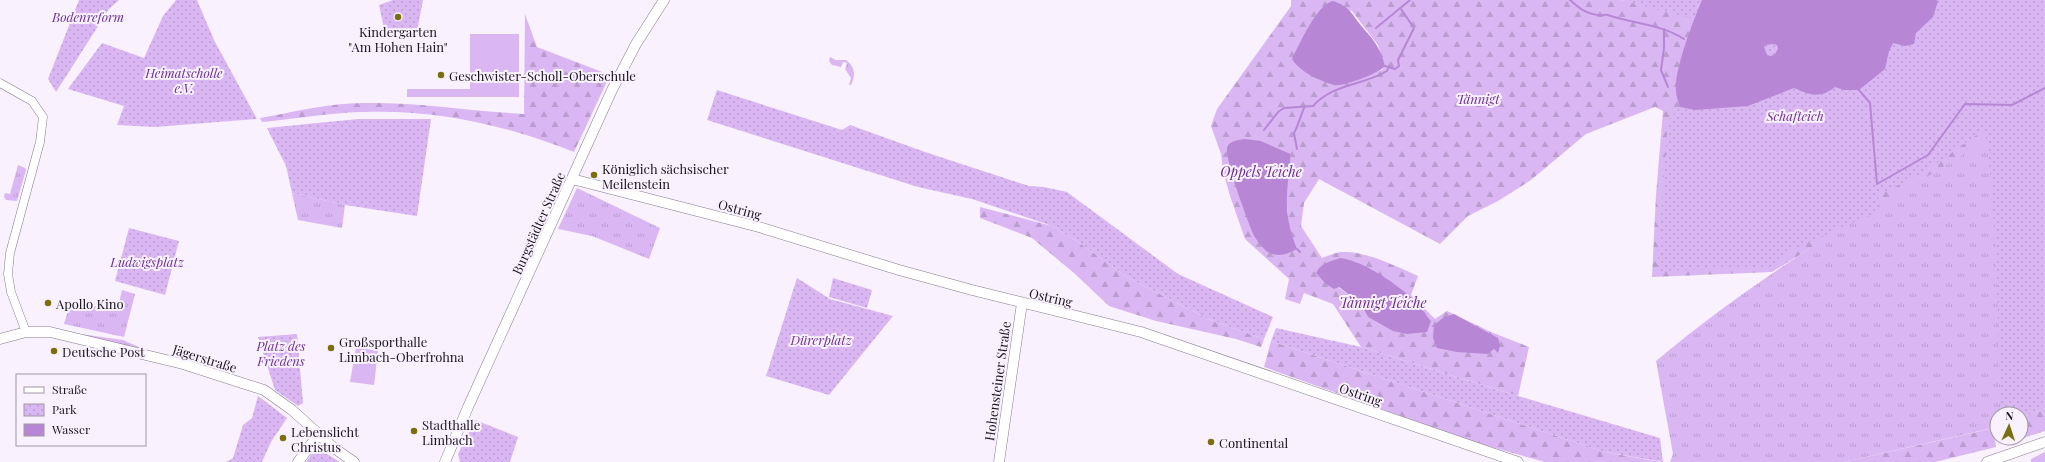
<svg xmlns="http://www.w3.org/2000/svg" width="2045" height="462" font-family="'Playfair Display',serif">
<style>
.grass{fill:url(#grass-tufts)}
.forest{fill:url(#forest-firs);fill-rule:evenodd}
.park{fill:url(#park-dots)}
.pitch{fill:#dab7f2}
.water{fill:#b787d6;fill-rule:evenodd}
.lines{fill:none;stroke-linecap:round;stroke-linejoin:round}
.stream{stroke:#b787d6;stroke-width:2}
.minor-casing{stroke:#857a8d;stroke-width:9}
.major-casing{stroke:#857a8d;stroke-width:11}
.minor{stroke:#fff;stroke-width:8}
.major{stroke:#fff;stroke-width:10}
.poi-dot{fill:#7b6f0d;stroke:#f9f1fe;stroke-width:1.5}
.labels{text-anchor:middle;dominant-baseline:central;stroke-width:4;stroke-linejoin:round;paint-order:stroke}
.park-label{font-size:13px;font-style:italic;fill:#6d318f;stroke:#f9f1fe}
.poi-label{font-size:13px;fill:#1a151d;stroke:#f9f1fe;text-anchor:start}
.street-label{font-size:13px;fill:#1a151d;stroke:#f9f1fe}
.water-label{font-size:14px;font-style:italic;fill:#6a2d8b;stroke:#f9f1fe}
</style>
<defs>
<pattern id="grass-tufts" width="24" height="20" patternUnits="userSpaceOnUse"><rect width="24" height="20" fill="#dab7f2"/><path d="M3 7l-1-3M5 7V3M7 7l1-3M15 17l-1-3M17 17v-4M19 17l1-3" fill="none" stroke="#ba9ccf"/></pattern>
<pattern id="forest-firs" width="22" height="20" patternUnits="userSpaceOnUse"><rect width="22" height="20" fill="#dab7f2"/><path d="M5 1l3.5 6h-7zM16 11l3.5 6h-7z" fill="#ba9ccf"/></pattern>
<pattern id="park-dots" width="8" height="8" patternUnits="userSpaceOnUse"><rect width="8" height="8" fill="#dab7f2"/><path d="M2 2h.1M6 6h.1" fill="none" stroke="#ba9ccf" stroke-width="1.8" stroke-linecap="round"/></pattern>
</defs>
<rect width="100%" height="100%" fill="#f9f1fe"/>
<path class="grass" d="M830 57 836 60H846C855 67 856 75 851 85H849L851 78 845 69 847 63 843 62 841 67 832 65 829 61Z
M2045 104V408L2021 418V414H1997V427L1844 462H1670L1673 454 1656 361C1775 261 1913 185 2045 104Z
M18 165 25 168 26 170 17 201 6 200 4 197 5 193 10 194Z
M577 188 660 228 649 259 592 236 558 229Z
M292 193 345 205 342 228 298 220Z
M122 290 135 294 124 337 64 324 71 301 117 311Z
M73 333 123 340 148 351Z
M2045 452V462H2031V459Z"/>
<path class="forest" d="M1291 0H1621L1652 7 1701 3 1687 41 1676 83 2045 0V104L1772 272 1652 277 1656 195 1663 111 1655 107 1586 134 1531 180 1498 201 1468 216 1440 244 1319 179 1304 203 1301 226 1322 258C1328 256 1336 252 1343 252 1366 251 1398 267 1418 276L1411 295 1435 319 1447 311 1491 332 1529 347 1518 396 1361 347 1333 304 1304 293 1300 304 1285 299 1289 279 1245 239 1230 196 1223 171 1221 154 1211 126 1217 109 1291 6ZM1323 7 1352 11 1378 45 1385 66 1382 70 1340 84 1334 85 1327 81 1316 17ZM1261 141 1291 154 1286 193 1289 229ZM1370 269 1414 300 1431 321 1368 317 1360 303 1338 287ZM1454 314 1477 327 1498 352 1494 349 1457 352Z
M525 14 537 47 610 75 574 152C507 125 435 109 362 112 328 113 295 119 262 122L260 118C294 112 329 103 363 103 417 102 470 111 524 114Z
M980 207 1052 226 1080 243 1127 277 1175 302 1208 319 1264 339 1261 347 1236 339 1156 321 1109 306 1074 273 1032 238 980 218Z
M1271 341 1605 452 1660 462H1545L1477 443 1264 367Z
M2045 408V431L2005 444 2004 438H2021V418Z
M1994 428 1996 447 1935 462H1844Z"/>
<path class="park" d="M79 0H119L109 9 56 92 48 79Z
M176 0H197L214 40 257 119 155 127 117 125 124 106 68 89 102 43 144 58 163 16Z
M393 0H423L417 31 385 33 379 5Z
M1621 0H2045V408L2021 418V414H2001C1997 319 1998 223 1985 129L1923 173 1878 195 1879 211 1789 251 1770 267 1657 271 1668 121 1680 107C1678 78 1685 46 1695 19Z
M717 90 842 130 850 125 925 152 1029 186 1044 187 1067 192 1178 274 1273 317 1264 339 1208 319 1175 302 1127 277 1080 243 1052 226 972 199 918 187 707 120Z
M358 119H431L417 216 345 205 292 193 286 166 267 128Z
M129 228 179 241 165 295 115 281Z
M797 278 830 299 893 316 829 395 766 376Z
M833 278 872 290 867 308 829 297Z
M1276 328 1361 347 1518 396 1660 438 1663 462 1605 452 1271 341Z
M297 334 303 403 298 406 275 390 258 337Z
M258 396 287 418 271 442 262 462H226L233 458 243 425 252 418Z
M475 420 518 437 510 462H460L458 454Z
M318 450 322 451 340 462H306L313 452Z"/>
<path class="pitch" d="M470 34H519V97H407V89H470Z
M356 347 378 351 374 385 350 382Z"/>
<path class="water" d="M1702 0H1936L1938 1 1933 17 1916 33 1914 44 1905 46 1893 43 1889 51 1885 69 1859 90H1844L1835 87C1820 99 1810 95 1794 88L1748 106 1695 110 1680 107C1677 99 1675 92 1676 83 1678 61 1693 21 1702 0ZM1773 44 1777 45 1778 49 1775 54 1771 56 1767 55 1764 47 1766 45Z
M1333 1C1351 7 1352 15 1363 28 1374 40 1381 49 1385 66 1380 73 1343 87 1334 85 1320 81 1300 72 1292 59 1299 45 1317 4 1333 1Z
M1245 139 1261 141 1291 154C1287 194 1282 211 1297 249 1288 254 1278 258 1268 252 1264 250 1257 240 1254 236 1248 222 1225 161 1227 148 1229 140 1239 140 1245 139Z
M1341 258C1365 262 1395 283 1413 299 1420 305 1425 314 1431 321L1427 332 1407 334 1393 331 1368 317 1360 303 1339 287 1334 289 1326 284 1316 273C1321 263 1331 261 1341 258Z
M1454 314 1498 338 1500 346 1498 353 1494 349 1488 354 1457 352 1437 348 1433 338 1434 325 1444 317Z"/>
<g class="lines">
<path class="stream" d="M1570 0C1579 8 1586 14 1599 15 1602 16 1605 14 1608 15 1633 24 1661 24 1684 39
M1376 28 1410 0
M1664 29V48L1661 70 1668 87
M1385 66 1395 69 1399 66 1398 60 1414 28 1401 9
M1859 90 1870 103 1877 184 1928 155 1965 104 2012 105 2045 88
M1264 130 1278 112 1284 108 1313 106C1334 83 1362 86 1387 71L1389 66
M1297 149 1294 133C1299 124 1300 117 1304 108
M1297 249 1300 252"/>
<g class="minor-casing">
<path id="minor" d="M0 83 32 101 43 117 40 142 10 253 8 274 11 292 26 332"/>
</g>
<g class="major-casing">
<path id="major" d="M572 179 759 227 899 270 972 290 1141 332 1518 462
M0 339 26 332H50L183 364 264 390 292 410 334 448 354 462
M298 462 318 435
M445 462 468 407 612 90 636 44 664 0
M999 462 1022 303
M1987 462 2045 442"/>
</g>
<use href="#minor" class="minor"/>
<use href="#major" class="major"/>
</g>
<g class="poi-dot">
<circle cx="398" cy="17" r="4"/>
<circle cx="441" cy="75" r="4"/>
<circle cx="594" cy="175" r="4"/>
<circle cx="48" cy="303" r="4"/>
<circle cx="331" cy="348" r="4"/>
<circle cx="54" cy="351" r="4"/>
<circle cx="414" cy="431" r="4"/>
<circle cx="283" cy="438" r="4"/>
<circle cx="1211" cy="442" r="4"/>
</g>
<g class="labels">
<g class="park-label">
<text x="88" y="16">Bodenreform</text>
<text x="184" y="72">Heimatscholle<tspan x="184" dy="15">e.V.</tspan></text>
<text x="1478" y="98">Tännigt</text>
<text x="1795" y="115">Schafteich</text>
<text x="147" y="261">Ludwigsplatz</text>
<text x="821" y="339">Dürerplatz</text>
<text x="281" y="345">Platz des<tspan x="281" dy="15">Friedens</tspan></text>
</g>
<g class="poi-label">
<text x="398" y="31" text-anchor="middle">Kindergarten<tspan x="398" dy="15">"Am Hohen Hain"</tspan></text>
<text x="449" y="75">Geschwister-Scholl-Oberschule</text>
<text x="602" y="168">Königlich sächsischer<tspan x="602" dy="15">Meilenstein</tspan></text>
<text x="56" y="303">Apollo Kino</text>
<text x="339" y="341">Großsporthalle<tspan x="339" dy="15">Limbach-Oberfrohna</tspan></text>
<text x="62" y="351">Deutsche Post</text>
<text x="422" y="424">Stadthalle<tspan x="422" dy="15">Limbach</tspan></text>
<text x="291" y="431">Lebenslicht<tspan x="291" dy="15">Christus</tspan></text>
<text x="1219" y="442">Continental</text>
</g>
<g class="street-label">
<text transform="translate(740 209) rotate(15)">Ostring</text>
<text transform="translate(538 223) rotate(-66)">Burgstädter Straße</text>
<text transform="translate(1051 297) rotate(13)">Ostring</text>
<text transform="translate(205 358) rotate(17)">Jägerstraße</text>
<text transform="translate(997 381) rotate(-82)">Hohensteiner Straße</text>
<text transform="translate(1361 394) rotate(19)">Ostring</text>
</g>
<g class="water-label">
<text x="1261" y="171">Oppels Teiche</text>
<text x="1383" y="302">Tännigt Teiche</text>
</g>
</g>
<rect x="16" y="374" width="130" height="72" fill="#f9f1fe" stroke="#a099a4"/>
<rect x="24" y="387" width="20" height="6" fill="#ffffff" stroke="#a099a4"/>
<text x="52" y="394" font-size="12" fill="#1a151d">Straße</text>
<rect x="24" y="404" width="20" height="12" fill="url(#park-dots)" stroke="#a099a4"/>
<text x="52" y="414" font-size="12" fill="#1a151d">Park</text>
<rect x="24" y="424" width="20" height="12" fill="#b787d6" stroke="#a099a4"/>
<text x="52" y="434" font-size="12" fill="#1a151d">Wasser</text>
<g transform="translate(2009 426) rotate(3)"><circle r="19" fill="#f9f1fe" stroke="#a099a4"/>
<path d="M0-3L7 15L0 10L-7 15Z" fill="#7b6f0d"/>
<text y="-6" font-size="11" font-weight="bold" text-anchor="middle" fill="#1a151d">N</text>
</g>
</svg>
